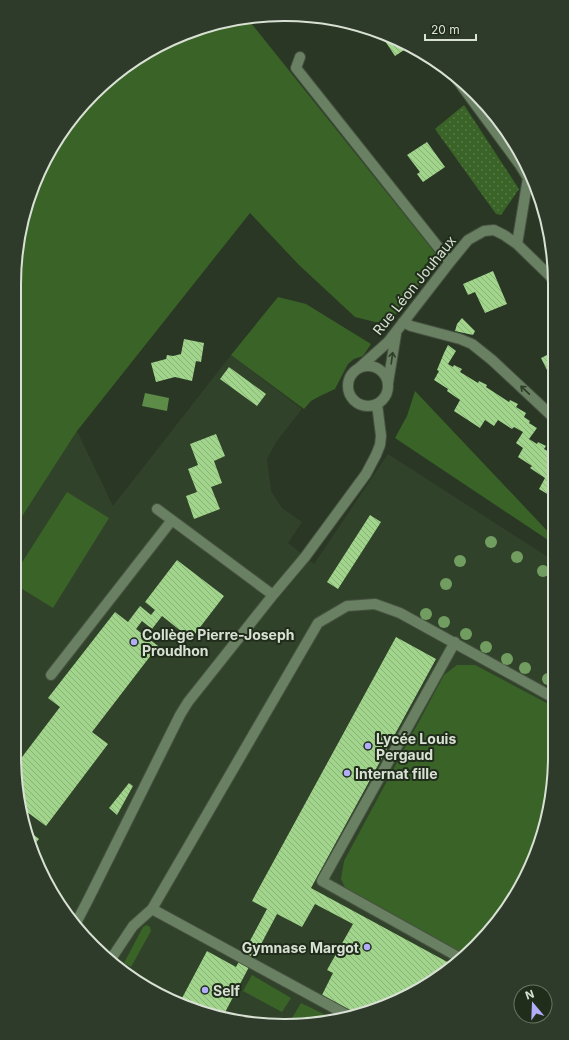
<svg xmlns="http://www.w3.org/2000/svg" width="569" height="1040" font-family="Inter,sans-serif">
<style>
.built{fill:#31422a}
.grass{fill:#3a6327}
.garden{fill:url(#garden-dots)}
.water{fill:#5c8c47}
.building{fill:url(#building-back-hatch)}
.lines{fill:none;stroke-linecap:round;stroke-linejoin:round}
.minor-casing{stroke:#465241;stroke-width:12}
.minor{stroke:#6a8062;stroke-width:10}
.tree{fill:#729d61}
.oneway{stroke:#2f3e29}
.poi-dot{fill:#b2adf9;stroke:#202d1b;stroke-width:1.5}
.labels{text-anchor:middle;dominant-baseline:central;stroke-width:4;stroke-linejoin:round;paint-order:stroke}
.street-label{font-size:14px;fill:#d9e1d5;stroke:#202d1b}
.poi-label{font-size:14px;font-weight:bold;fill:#d9e1d5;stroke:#202d1b;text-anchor:start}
.rim{fill:none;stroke:#d9e1d5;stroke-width:2}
</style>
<defs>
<pattern id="garden-dots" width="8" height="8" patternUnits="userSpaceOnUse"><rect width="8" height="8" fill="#3a6327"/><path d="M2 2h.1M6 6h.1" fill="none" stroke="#567945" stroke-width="1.8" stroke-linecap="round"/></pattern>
<pattern id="building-back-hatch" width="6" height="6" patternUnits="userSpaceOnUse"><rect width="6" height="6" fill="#a1d58c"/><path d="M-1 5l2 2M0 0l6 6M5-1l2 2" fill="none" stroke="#89b179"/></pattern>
</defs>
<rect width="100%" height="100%" fill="#2a3725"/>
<path class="built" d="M231 355 302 409 277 441 267 459 271 491 282 508 302 522 288 543 314 564 388 454 554 561V773L546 826 519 891 463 959 388 1005 302 1025 215 1017 134 981 70 920 28 843 14 756V529L77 431 113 506Z"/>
<path class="grass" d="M247 18 440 259 387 325 355 317 299 265 250 213 77 431 14 529 15 267 23 214 50 149 81 106 120 70 165 42 214 23Z
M278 297 306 304 371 344 363 356 354 359 348 364 335 389 320 396 311 401 304 409 231 355Z
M415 391 554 538V544L395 438 407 416Z
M67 492 109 518 53 608 14 584V575Z
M457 665H475L554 707V773L546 826 519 891 464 958 348 893 341 879 344 861 444 675Z
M147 925 150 927 151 931 131 967 124 963 143 927Z
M252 975 291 998 282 1012 243 991Z
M301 1003 332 1018 301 1025 302 1023 292 1018Z"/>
<path class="garden" d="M464 105 519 189 501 215 496 214 435 129Z"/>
<path class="water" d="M145 393 169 398 167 411 142 406Z"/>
<path class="building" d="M379 32 410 46 395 56Z
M427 142 445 167 423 182 417 174 420 172 407 155Z
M493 271 507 304 485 313 475 292 468 295 463 284Z
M462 318 475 331 473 335 455 331 457 324Z
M184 339 204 343 201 362 196 361 192 381 175 377 156 382 151 363 166 359 167 355 173 356 181 354Z
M448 345 456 351 448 364 453 367 454 365 462 369 460 372 478 383 479 381 487 385 486 387 509 402 510 400 518 404 516 407 526 413 524 417 530 421 529 423 537 428 529 439 537 444 538 442 546 446 544 449 553 454 554 498 539 489 545 478 530 468 532 466 518 457 523 448 516 443 523 432 514 427 512 429 498 420 494 426 485 420 480 428 454 411 460 400 447 391 448 389 434 380 439 371 437 370 444 353Z
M553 352V375L550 376 541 358Z
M229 367 266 394 257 406 220 379Z
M216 434 225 456 214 461 222 483 211 487 220 509 194 519 186 496 197 492 188 469 198 465 190 444Z
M370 515 381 522 338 589 327 582Z
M177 560 224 596 191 639 162 616 152 629 142 621 136 629 158 646 92 732 108 744 46 826 23 809 16 765 60 707 48 698 115 612 128 622 140 606 151 615 155 610 145 602Z
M396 637 436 659 311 888 453 965 388 1005 355 1013 322 995 333 973 327 970 353 924 315 904 302 927 277 914 222 1018 215 1017 134 981 124 971 125 969 181 1000 207 951 236 967 267 909 252 901Z
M129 783 133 786 117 815 109 808Z
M26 829 39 839 31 848 28 843Z"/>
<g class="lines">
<g class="minor-casing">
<path id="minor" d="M300 57 296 68 450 262
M456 78 520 165 528 178 517 244
M403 322 411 326 460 339 472 344 492 360 553 417
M348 386a20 20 0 1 1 40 0a20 20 0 1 1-40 0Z
M359 368 388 342 450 262 468 240 484 231 494 230 504 235 517 244 553 279
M388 383 396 334
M157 509 273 595
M455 642 322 881 462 959
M51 675 172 520
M152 909 347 1015
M75 925 89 898 180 715 188 702 273 595 305 557 366 474 376 455 380 445 381 436 377 404
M111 959 133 926 152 909 318 623 347 606 375 604 400 613 554 698"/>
</g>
<use href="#minor" class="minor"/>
</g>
<g class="tree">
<circle cx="491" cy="542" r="6"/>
<circle cx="517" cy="557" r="6"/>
<circle cx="460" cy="561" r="6"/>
<circle cx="543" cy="571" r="6"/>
<circle cx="446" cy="584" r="6"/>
<circle cx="426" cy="614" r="6"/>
<circle cx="444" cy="622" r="6"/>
<circle cx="466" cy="634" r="6"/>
<circle cx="486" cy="647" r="6"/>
<circle cx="507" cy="659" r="6"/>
<circle cx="525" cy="668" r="6"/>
<circle cx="548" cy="679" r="6"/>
</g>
<defs><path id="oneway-shaft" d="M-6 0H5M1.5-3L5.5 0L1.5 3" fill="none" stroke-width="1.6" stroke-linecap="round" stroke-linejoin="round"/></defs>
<g class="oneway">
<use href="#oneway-shaft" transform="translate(392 358) rotate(-82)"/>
<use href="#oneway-shaft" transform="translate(525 390) rotate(-137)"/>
</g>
<g class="poi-dot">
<circle cx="134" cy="642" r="4"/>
<circle cx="368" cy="746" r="4"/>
<circle cx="347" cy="773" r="4"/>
<circle cx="367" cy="947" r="4"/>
<circle cx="205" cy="990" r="4"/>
</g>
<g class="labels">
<g class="street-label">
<text transform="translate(414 285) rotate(-51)">Rue Léon Jouhaux</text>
</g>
<g class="poi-label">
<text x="142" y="634">Collège Pierre-Joseph<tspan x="142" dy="16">Proudhon</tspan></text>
<text x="376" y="738">Lycée Louis<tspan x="376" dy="16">Pergaud</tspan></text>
<text x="355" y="773">Internat fille</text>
<text x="359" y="947" text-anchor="end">Gymnase Margot</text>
<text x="213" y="990">Self</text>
</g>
</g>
<path d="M0 0H569V1040H0ZM284 21H285A263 263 0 0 1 548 284V756A263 263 0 0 1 285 1019H284A263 263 0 0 1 21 756V284A263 263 0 0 1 284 21Z" fill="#2f3b2a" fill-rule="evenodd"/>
<path class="rim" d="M284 21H285A263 263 0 0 1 548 284V756A263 263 0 0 1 285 1019H284A263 263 0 0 1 21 756V284A263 263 0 0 1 284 21Z"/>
<g transform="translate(533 1004) rotate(341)"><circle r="19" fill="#202d1b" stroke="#6a7565"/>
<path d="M0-3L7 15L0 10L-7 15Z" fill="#b2adf9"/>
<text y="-6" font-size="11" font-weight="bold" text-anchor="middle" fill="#d9e1d5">N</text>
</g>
<path d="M425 34v6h51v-6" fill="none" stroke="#d9e1d5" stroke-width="2"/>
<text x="431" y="34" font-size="12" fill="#d9e1d5" stroke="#202d1b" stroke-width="3" paint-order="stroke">20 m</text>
</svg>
